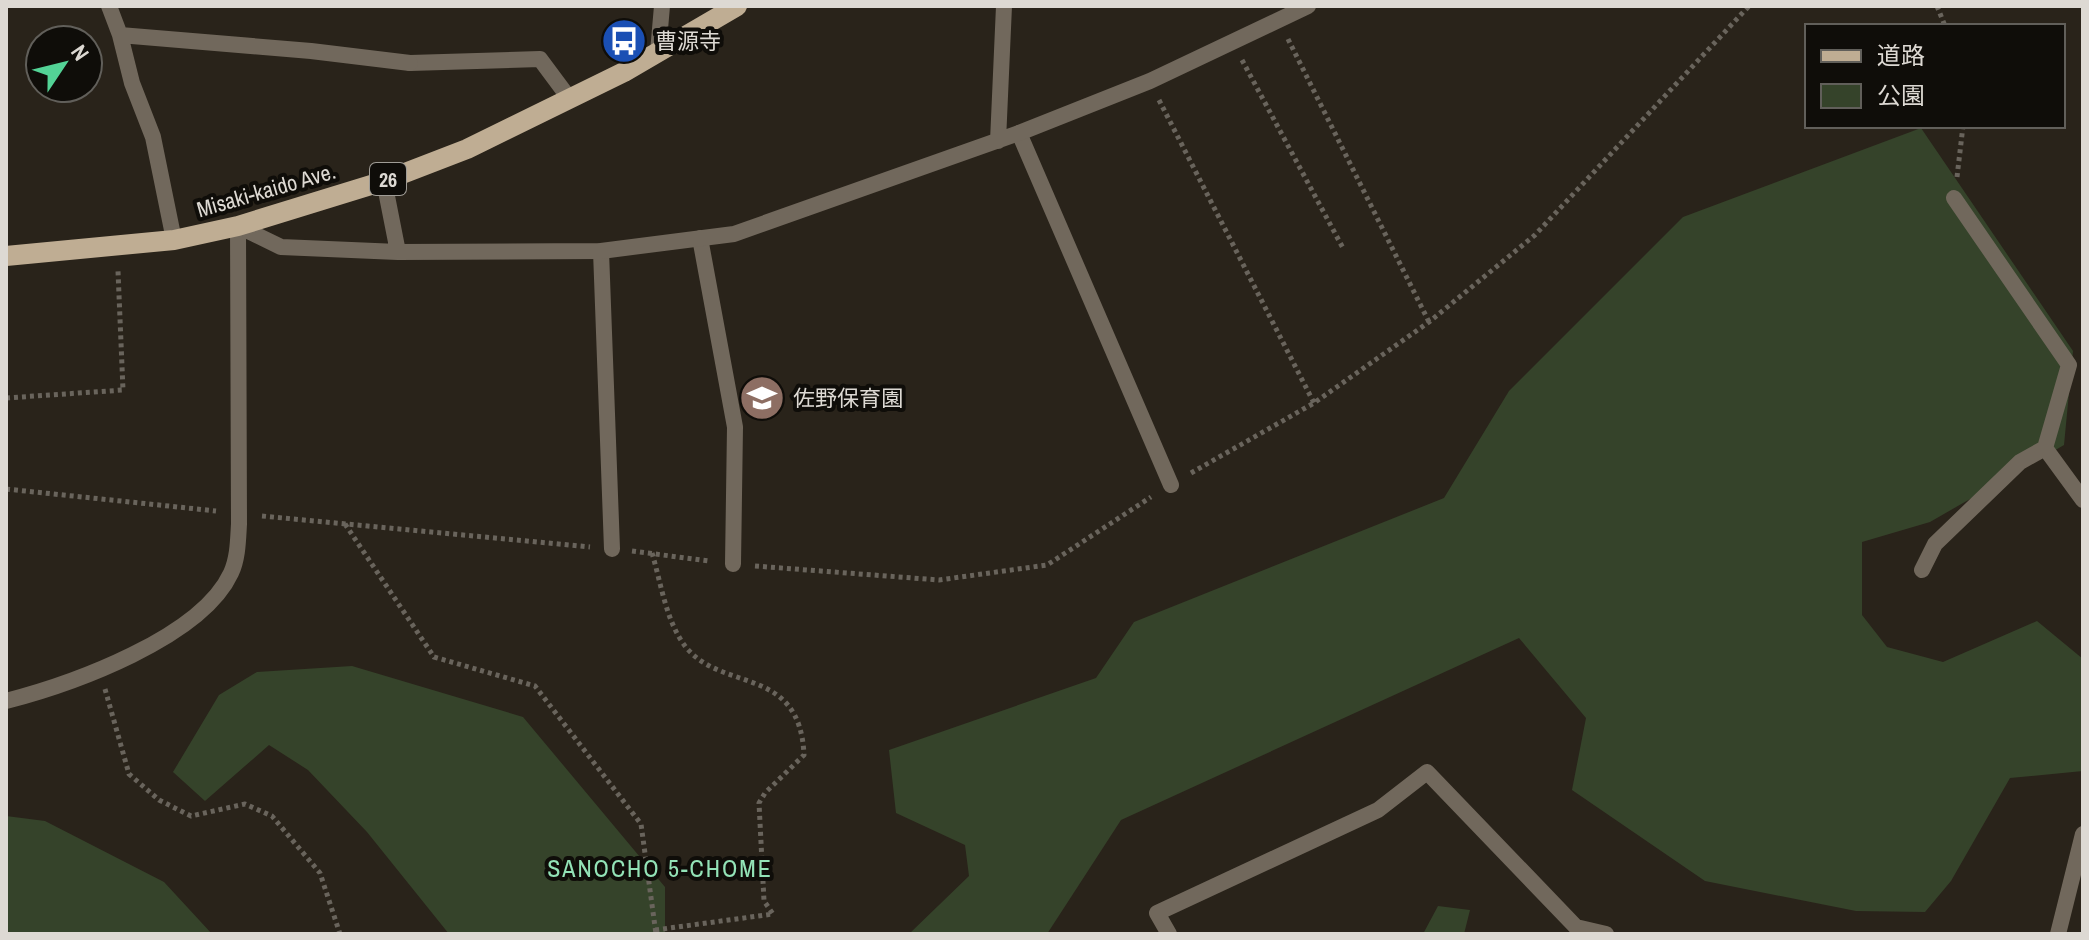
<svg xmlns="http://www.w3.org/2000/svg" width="2089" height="940" font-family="'Archivo Narrow','Noto Sans JP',sans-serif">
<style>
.green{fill:#35432a}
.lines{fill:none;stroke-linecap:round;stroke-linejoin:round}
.path{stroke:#69645c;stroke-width:5;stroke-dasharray:4 4;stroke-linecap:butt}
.service{stroke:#71685c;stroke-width:16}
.minor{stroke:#71685c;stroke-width:16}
.primary{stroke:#bfad93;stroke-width:20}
.labels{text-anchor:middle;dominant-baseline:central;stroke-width:8;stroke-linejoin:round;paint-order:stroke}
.shield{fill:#0f0d09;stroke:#9f9c96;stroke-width:2}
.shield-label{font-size:20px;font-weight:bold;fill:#ddd9d3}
.poi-label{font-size:22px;fill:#ddd9d3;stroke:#0f0d09;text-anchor:start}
.street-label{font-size:22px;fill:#ddd9d3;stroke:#0f0d09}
.neighbourhood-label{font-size:24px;letter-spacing:2px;fill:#93e3b7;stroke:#0f0d09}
</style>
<rect width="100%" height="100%" fill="#29231a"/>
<path class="green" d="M1921 128 2073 351 2064 445 1930 522 1862 542V615L1887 647 1943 662 2037 621 2083 659V771L2010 778 1951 881 1925 912 1856 911 1705 881 1572 790 1586 718 1519 638 1121 820 1047 934H909L969 876 965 845 896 813 889 750 1096 678 1134 622 1444 498 1509 391 1683 217Z
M352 666 523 717 665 887V934H449L367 832 308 770 269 745 205 801 173 772 219 695 257 672Z
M6 816 45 821 164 882 212 934H6Z
M1438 906 1470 910 1464 934H1423Z"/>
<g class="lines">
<path class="path" d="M1937 6 1945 26
M1288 39 1429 322
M1242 60 1344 250
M1159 100 1314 403
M1957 177 1963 126
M6 398 123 390 118 271
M1191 473 1314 403 1429 322 1535 235 1749 6
M6 489 216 511
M262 516 590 547
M345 524 434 657 535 686 641 824 656 934
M632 551 709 561
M652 553C661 583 666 621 685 646 721 693 800 664 804 755L765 793 759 803 764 901 773 914 655 930
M755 566 939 580 1047 565 1151 497
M105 689 129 774 159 800 191 816 245 804 272 816 320 873 340 934"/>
<path class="service" d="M658 52 662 6
M410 63 540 59 569 98
M1019 133 1171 485
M1954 198 2069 365 2045 448 2083 500
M700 238 735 427 733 564
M601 251 612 549
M1922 570 1935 544 2020 462 2045 448
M6 701C72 684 201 638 231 573 238 558 238 540 239 524L238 226
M2058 934 2083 834"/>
<path class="minor" d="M109 6 120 35 132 83 153 137 174 240
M120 35 311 51 410 63
M998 141 1004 6
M384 181 398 252 601 251 734 234 1019 133 1150 81 1308 6
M238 226 281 247 398 252
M1169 934 1157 913 1378 810 1427 772 1576 927 1606 934"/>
<path class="primary" d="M6 256 174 240 238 226 384 181 467 149 624 72 737 6"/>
</g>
<defs>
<g id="bus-disc" transform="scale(2.3)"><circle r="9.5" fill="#1a4fb4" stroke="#0f0d09"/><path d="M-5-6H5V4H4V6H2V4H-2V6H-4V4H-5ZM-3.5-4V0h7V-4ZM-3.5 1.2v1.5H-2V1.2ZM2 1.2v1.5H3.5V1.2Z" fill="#fff"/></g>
<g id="school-disc" transform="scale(2.3)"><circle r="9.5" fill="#8d6e63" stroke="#0f0d09"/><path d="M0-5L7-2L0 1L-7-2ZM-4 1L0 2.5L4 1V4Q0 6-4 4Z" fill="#fff"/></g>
</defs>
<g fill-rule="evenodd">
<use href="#bus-disc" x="624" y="41"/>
<use href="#school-disc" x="762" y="398"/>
</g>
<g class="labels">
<rect class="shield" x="370" y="163" width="36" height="32" rx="6"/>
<g class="shield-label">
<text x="388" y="179">26</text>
</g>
<g class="poi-label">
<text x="655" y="41">曹源寺</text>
<text x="793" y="398">佐野保育園</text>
</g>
<g class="street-label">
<text transform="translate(266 190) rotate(-16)">Misaki-kaido Ave.</text>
</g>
<g class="neighbourhood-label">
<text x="660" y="868">SANOCHO 5-CHOME</text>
</g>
</g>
<rect width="2089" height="940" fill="none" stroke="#ddd9d3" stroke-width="16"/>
<rect x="1805" y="24" width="260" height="104" fill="#0f0d09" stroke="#615f5a" stroke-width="2"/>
<rect x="1821" y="50" width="40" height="12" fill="#bfad93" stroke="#615f5a" stroke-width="2"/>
<text x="1877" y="64" font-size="24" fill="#ddd9d3">道路</text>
<rect x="1821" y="84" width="40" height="24" fill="#35432a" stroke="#615f5a" stroke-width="2"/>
<text x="1877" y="104" font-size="24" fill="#ddd9d3">公園</text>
<g transform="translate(64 64) rotate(55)"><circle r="38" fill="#0f0d09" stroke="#615f5a" stroke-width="2"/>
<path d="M0-6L14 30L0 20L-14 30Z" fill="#53d396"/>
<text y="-12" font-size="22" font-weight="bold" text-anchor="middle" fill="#ddd9d3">N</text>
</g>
</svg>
